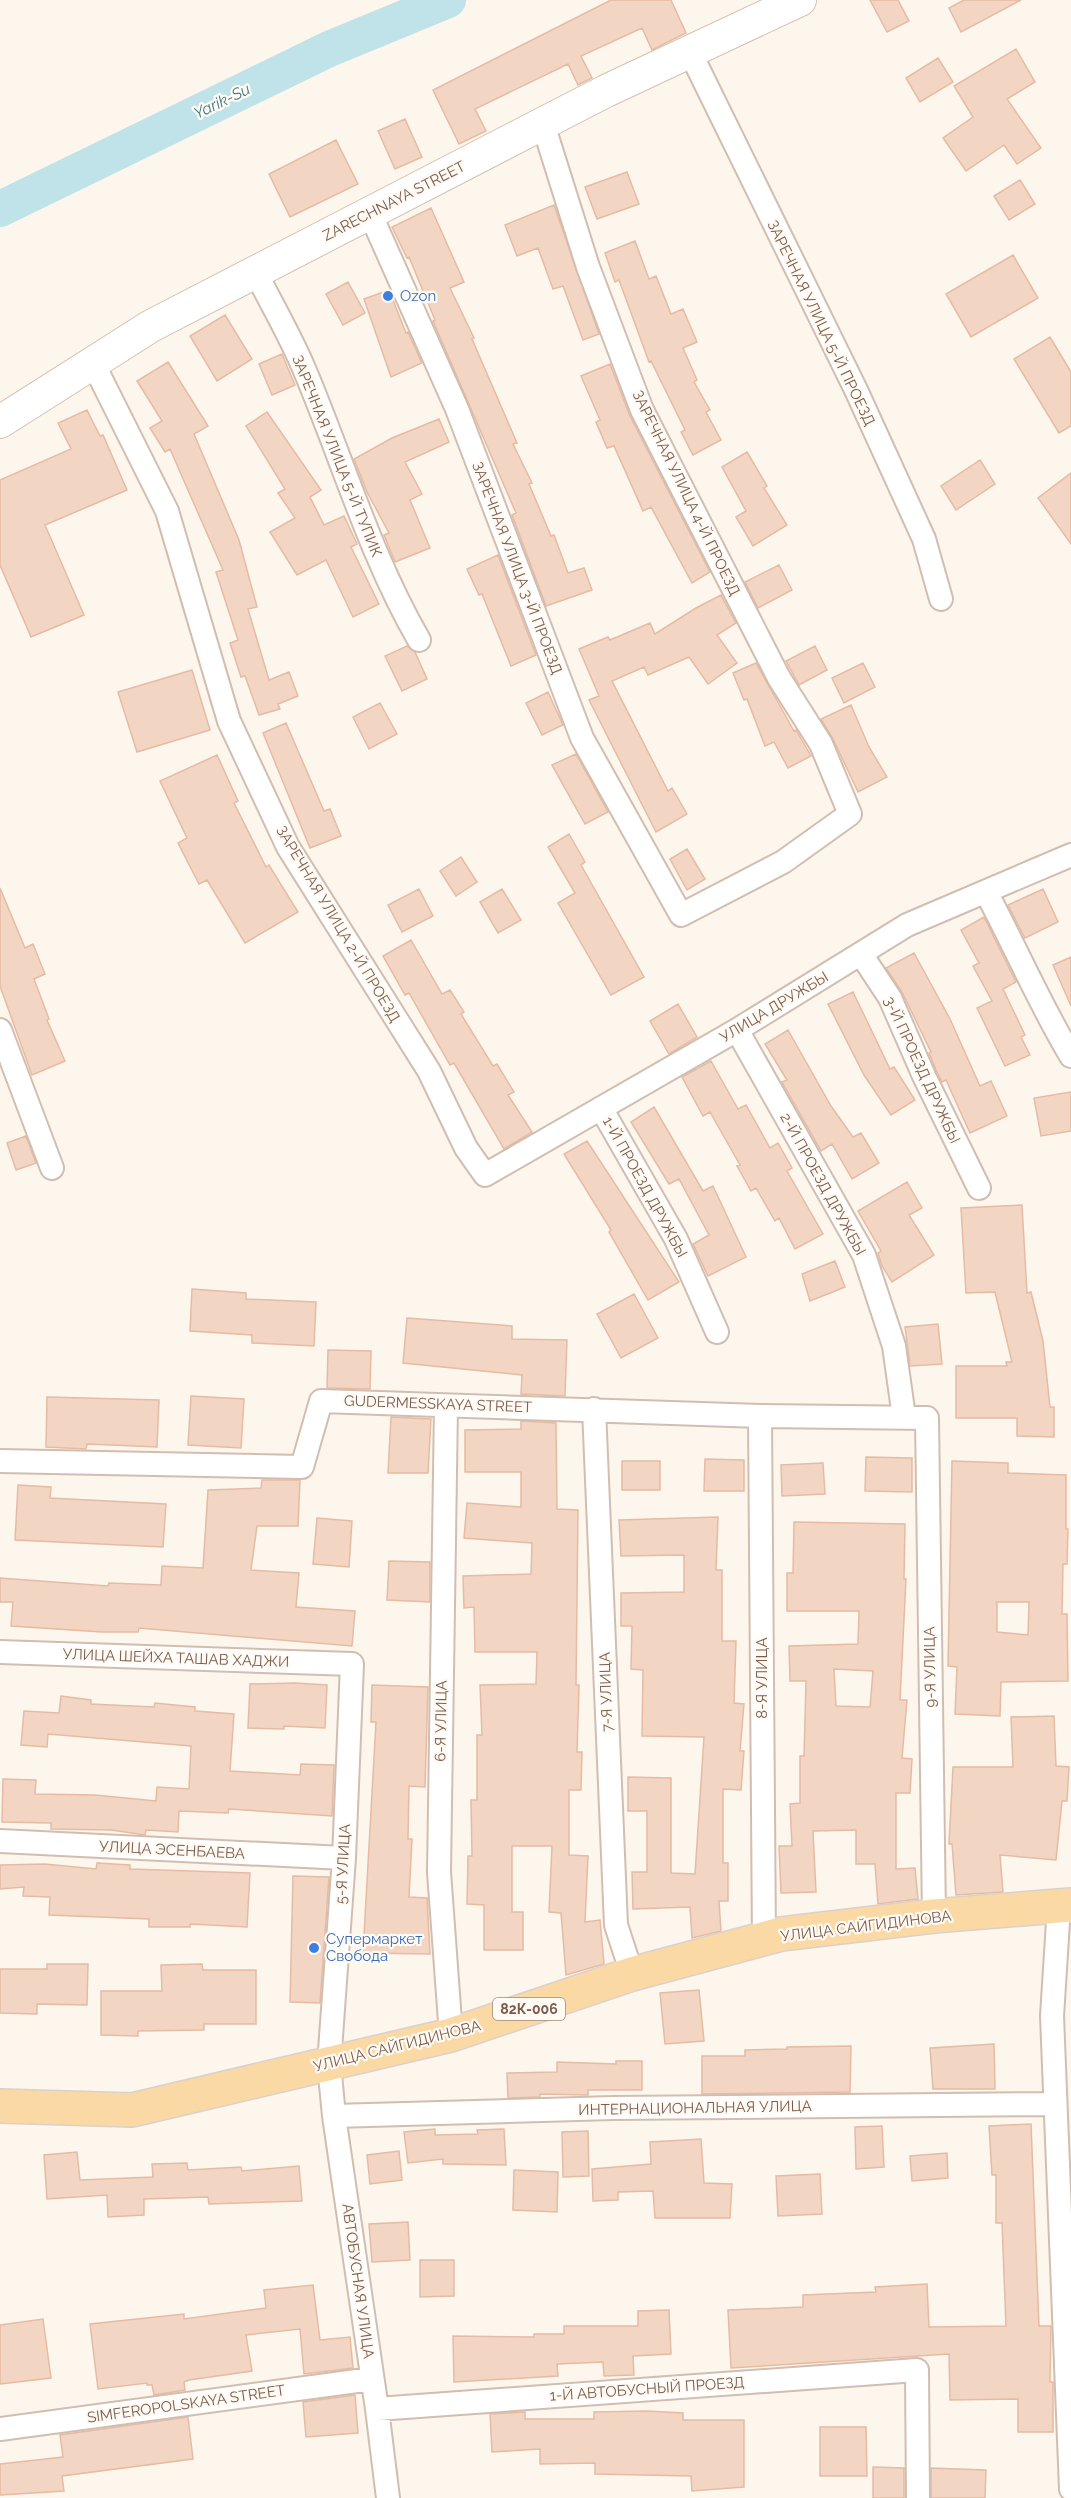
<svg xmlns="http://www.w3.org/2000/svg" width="1071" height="2498" font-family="Raleway,sans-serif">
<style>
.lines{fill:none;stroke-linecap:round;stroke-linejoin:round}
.river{stroke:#bfe3e8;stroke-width:36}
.building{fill:#f3d5c3;stroke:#e6bba3;stroke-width:1.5;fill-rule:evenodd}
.street-casing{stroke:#d1beb0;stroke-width:26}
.secondary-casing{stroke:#d6c0b0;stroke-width:34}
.primary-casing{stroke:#dad1cd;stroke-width:36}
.street{stroke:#fff;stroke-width:22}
.secondary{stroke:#fff;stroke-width:32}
.primary{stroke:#fbd9a5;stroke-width:33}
.shop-dot{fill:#3f7fe0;stroke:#fffaf3;stroke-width:2}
.labels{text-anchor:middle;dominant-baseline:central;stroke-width:4.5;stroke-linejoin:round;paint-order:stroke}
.shield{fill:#fffaf3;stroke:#a28b7f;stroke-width:1.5}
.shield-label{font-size:14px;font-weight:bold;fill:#7a5c4d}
.street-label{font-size:15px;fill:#7a5c4d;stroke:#fffaf3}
.shop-label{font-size:15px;fill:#366cbe;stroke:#fffaf3;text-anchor:start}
.water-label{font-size:16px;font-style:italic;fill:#437c86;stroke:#fffaf3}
</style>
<rect width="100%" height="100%" fill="#fdf6ec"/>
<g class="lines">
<path class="river" d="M0 209 329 49 448 0"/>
</g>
<path class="building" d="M611 0H671L686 33 652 50 642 28 581 56 592 78 578 85 568 64 475 109 486 131 459 144 433 90Z
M870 0H898L909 21 887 32Z
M964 0H1021L961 32 949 8Z
M1016 49 1035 82 1007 99 1041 148 1017 164 1004 145 966 171 943 138 973 117 954 86Z
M938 58 953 82 920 102 906 78Z
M405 119 422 157 395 169 378 131Z
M336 140 358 184 290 217 269 174Z
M627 172 639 204 597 219 585 187Z
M1020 180 1035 204 1009 220 994 196Z
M554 205 599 334 583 340 563 286 553 289 538 248 517 256 505 225Z
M431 208 464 282 450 288 474 338 472 339 517 443 513 444 532 483 529 484 551 536 554 535 568 573 584 568 592 590 546 606 512 515 516 513 433 321 435 320 409 257 407 258 392 227Z
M635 241 649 279 656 276 671 314 683 309 697 342 683 348 697 380 694 382 710 410 706 412 721 440 693 455 681 432 685 430 651 361 649 362 619 280 615 282 605 253Z
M1013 255 1038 298 971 337 946 294Z
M348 282 365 313 343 325 326 294Z
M389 290 406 333 408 332 422 363 391 377 364 299Z
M225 315 252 359 217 381 190 336Z
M1050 337 1071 372V426L1059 433 1014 359Z
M282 354 295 385 272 395 259 364Z
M168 362 208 426 194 434 239 540 257 607 248 609 269 680 289 672 298 696 278 704 280 709 259 715 245 676 241 677 230 643 238 640 216 572 223 570 170 449 165 452 150 428 162 421 137 381Z
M610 364 630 416 710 572 692 583 651 507 643 511 614 446 607 448 596 422 600 420 581 376Z
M87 410 100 436 103 435 127 490 45 525 84 615 31 637 0 565V480L71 449 58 423Z
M267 412 321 490 310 497 324 525 344 516 357 544 351 547 379 604 353 617 326 560 297 575 270 532 295 518 278 493 285 489 246 426Z
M439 419 449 442 405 462 422 494 410 500 430 548 395 562 384 535 389 533 367 492 354 459 392 438Z
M747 452 767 486 764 488 787 525 753 546 736 517 746 511 722 467Z
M980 460 995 484 956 510 941 486Z
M1071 473V544L1038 498Z
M498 555 536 655 511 666 482 594 479 595 467 569Z
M779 565 792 590 758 608 745 582Z
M721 595 736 623 717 635 737 663 708 684 689 657 648 675 644 667 612 681 668 791 672 788 687 814 656 832 589 700 599 696 579 649 608 637 610 640 650 623 655 634 696 608Z
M407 646 415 652 427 679 402 691 385 656Z
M815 646 827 670 799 685 786 661Z
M756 663 794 731 796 730 811 756 788 768 774 742 765 746 747 699 744 700 733 673Z
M863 663 875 687 844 703 832 678Z
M192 670 210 730 137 752 118 692Z
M548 692 563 725 542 735 526 703Z
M380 703 397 734 369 749 353 717Z
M851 705 869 747 887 777 858 792 833 739 821 719Z
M286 723 324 811 330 809 341 836 310 848 263 733Z
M576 754 608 812 585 824 552 765Z
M217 755 238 801 234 803 266 867 269 865 298 912 245 943 207 880 199 884 178 843 187 838 160 781Z
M569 834 585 862 581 865 644 977 611 995 558 903 575 893 548 847Z
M687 849 705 879 687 890 670 859Z
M461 857 477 882 456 896 440 871Z
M0 888 25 948 33 944 45 974 34 979 49 1019 47 1020 65 1061 32 1075 0 986Z
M419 889 433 916 402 932 388 905Z
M502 889 521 920 498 933 480 902Z
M1043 889 1058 922 1025 938 1008 905Z
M984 917 1016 982 1003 989 1025 1035 1021 1037 1030 1055 1005 1066 977 1008 992 1001 973 966 979 963 961 930Z
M411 940 442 994 450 990 464 1012 461 1014 493 1066 497 1064 514 1092 508 1095 532 1132 504 1149 454 1063 450 1065 409 993 405 995 383 956Z
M914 953 950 1019 980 1086 991 1081 1007 1116 970 1133 946 1080 942 1082 936 1070 929 1053 931 1052 902 992 886 968Z
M1071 957V1006L1053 965Z
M853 992 890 1069 894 1067 915 1100 891 1115 864 1075 828 1004Z
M678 1004 697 1037 669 1054 650 1021Z
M788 1030 831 1106 853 1137 861 1133 879 1163 852 1179 832 1144 821 1151 782 1082 787 1080 765 1044Z
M711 1061 738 1109 746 1105 770 1148 778 1143 792 1168 787 1171 823 1234 795 1249 779 1218 775 1221 756 1188 751 1191 737 1166 740 1165 710 1112 703 1116 682 1077Z
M1071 1092V1131L1041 1136 1034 1098Z
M654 1107 703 1191 713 1186 746 1257 708 1276 693 1244 709 1235 679 1179 669 1184 631 1122Z
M26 1136 36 1163 16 1170 7 1143Z
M587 1141 679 1282 648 1300 609 1232 611 1230 564 1154Z
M907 1182 922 1208 909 1215 934 1255 892 1282 882 1266 878 1253 881 1251 858 1211Z
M1022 1205 1027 1293 1031 1292 1043 1341 1050 1407H1054V1437L1017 1436V1418H956V1366H1007L1006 1362H1012L995 1292 966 1293 961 1208Z
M835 1261 845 1287 810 1301 802 1274Z
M192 1289 246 1293V1299L316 1302 314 1346 252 1343V1335L190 1331Z
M634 1294 658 1338 621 1358 597 1314Z
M407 1318 512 1326V1339L567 1340 565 1396 521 1394 522 1375 403 1363Z
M938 1324 942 1364 910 1366 905 1327Z
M328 1350 371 1351 370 1389 327 1388Z
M191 1396 244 1399 241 1448 188 1445Z
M47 1397 159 1400 157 1447 87 1444 86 1449 46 1447Z
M391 1417 431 1419 428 1473H388Z
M521 1421 556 1423 557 1509 578 1510 576 1685H579L577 1752H582L581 1790H569V1855L588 1856 585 1922 600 1920 604 1964 566 1975 561 1913 549 1912 552 1846H512V1912H523V1950H484V1905L467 1904 468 1856H472L471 1800H477V1735H482L480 1685 536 1684 537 1652H475L474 1607 464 1608 463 1576 531 1574 532 1543 464 1538 467 1503 521 1507V1472H465V1430L521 1429Z
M866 1457 912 1458V1492L865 1491Z
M705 1459 744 1460V1491H704Z
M622 1461H660V1490H622Z
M952 1461 1008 1463V1473L1066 1475V1529H1068L1067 1564H1063L1062 1614H1067L1068 1681 1001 1682 1000 1716 955 1714 957 1667 948 1666ZM997 1602H1029L1028 1635 997 1632Z
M823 1463 825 1494 782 1496 781 1465Z
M262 1480H300L298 1526H257L251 1570 299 1573 296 1607 355 1611 352 1646 139 1628 138 1632H102L11 1626 13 1602H0V1578L108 1586 109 1583 161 1585 162 1566 203 1568 208 1490 261 1488Z
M18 1485 51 1487 50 1498 166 1504 163 1547 15 1540Z
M718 1517 716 1570H722V1641H736L734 1703 744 1704 740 1751H744L741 1790 723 1789V1863H728V1901H719L721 1931 692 1938 690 1907 633 1909 632 1872H647V1811H628V1777L671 1778V1873L695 1874 704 1737 642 1736 643 1670 631 1669 632 1626H621V1593L684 1592V1555L621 1556 619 1520Z
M317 1518 352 1521 349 1567 313 1564Z
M794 1522 905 1524 904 1579H906L900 1700H907L902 1758 912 1759 910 1793H896V1869L915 1868 918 1899 878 1904 875 1864H856V1830L813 1831 816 1892 781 1893 779 1846H792L790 1804 800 1803V1756H804L806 1681H790L789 1646 858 1644 859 1611H787V1573H793ZM834 1669 873 1671 870 1707 836 1706Z
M389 1561 430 1562V1602L387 1600Z
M295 1683 327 1685 325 1728 284 1726V1729L248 1728 250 1684Z
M372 1685 428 1687 425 1787 409 1786 408 1839H412L409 1897 427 1898 430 1954 363 1953 376 1722H371Z
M61 1696 91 1700V1704L154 1707 155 1703 195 1707V1711L234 1714 230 1771 300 1775 301 1764 334 1765 332 1816 229 1809 228 1813 179 1811 178 1832 146 1830 145 1835 111 1830 51 1829V1823L2 1822 3 1779 36 1780 35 1794 95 1795 156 1801 157 1787 189 1789 191 1746 48 1734 47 1747 21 1745 24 1711 59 1713Z
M1054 1716 1056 1766 1069 1767 1067 1801H1062L1056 1860 1000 1855 1003 1892 956 1895 952 1844H949L953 1767H1013L1011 1717Z
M97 1863 130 1865V1869L250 1873 247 1927 190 1924V1927H149V1919L49 1915 50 1897 23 1896 24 1887 0 1889V1865L45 1864 96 1869Z
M293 1876 329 1877 320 2003 290 2002Z
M47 1964H88L87 2005 37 2004V2014L0 2013V1969H47Z
M202 1964 203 1970H256V2024H204V2030L138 2031V2036L101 2035V1991H162L161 1965Z
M699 1990 704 2041 665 2044 660 1993Z
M994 2044 995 2089H933L930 2048Z
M851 2046 850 2092 702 2094V2056H745V2050L787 2049V2047Z
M616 2061H642V2090H588V2095L540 2094V2097L508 2098 507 2073 557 2072V2062L616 2064Z
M1031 2124 1039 2326H1051L1050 2382H1053V2432H1018V2399L950 2400 949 2354 731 2368 728 2310 803 2307V2295L876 2292 875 2287 927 2284 929 2327 1006 2326 1002 2223H996V2175H992L989 2126Z
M882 2126 884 2167 856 2169 855 2127Z
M435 2129V2135L478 2134 477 2130 504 2129 506 2165 443 2164V2159L408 2163 404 2132Z
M588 2131 589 2176 563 2177 562 2132Z
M701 2139 704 2183 732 2184 730 2218H655L653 2191 618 2192V2200L593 2201 592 2169 651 2164 650 2142Z
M399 2151 402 2180 370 2184 367 2155Z
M77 2152 80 2180 153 2177 152 2164 187 2163 188 2170 241 2167 242 2171 299 2166 302 2201 209 2204 208 2197 144 2199V2215L108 2217 107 2195 47 2199 44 2155Z
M947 2153 948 2178 912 2181 910 2156Z
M514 2170 558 2172 557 2212 513 2210Z
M820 2174 822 2214 778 2216 776 2176Z
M408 2222 410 2260 372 2262 369 2224Z
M420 2260H454V2296L420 2297Z
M313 2285 320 2340 350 2337 353 2368 304 2374 300 2329 246 2335 252 2371 189 2380 184 2382 185 2390 154 2395 152 2385H147V2383L98 2389 90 2324 184 2314V2319L266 2308 264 2290Z
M669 2310 671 2354 633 2356 634 2375 604 2376 603 2362 557 2364 558 2376 454 2382 453 2336 534 2337V2334H564V2326H638V2311Z
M43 2319 51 2378 0 2384V2325Z
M355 2395 358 2433 306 2437 303 2402Z
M647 2411 683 2413V2420H744V2487L692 2491 691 2476 595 2474V2463L540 2464V2449L492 2452 490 2414 525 2412V2419H594V2412Z
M188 2417 193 2459 62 2476 64 2491 0 2495V2464L63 2457 60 2435Z
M820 2427H866L867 2476H820Z
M873 2467 904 2468V2498H873Z
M931 2468 986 2470 985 2498H931Z"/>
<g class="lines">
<g class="street-casing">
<path id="street" d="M690 52 856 390 924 539 941 599
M370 213 457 409 582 738 681 915 783 862 850 814 821 744 779 678 642 410 588 267 543 124
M256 273C272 305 291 337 305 371 343 461 370 555 419 640
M93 363 167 511 229 721 288 847 429 1071 466 1148 485 1175 737 1030 907 925 1071 855
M986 892C1015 946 1039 1003 1071 1056
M861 954 890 998 924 1076 979 1188
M0 1030 52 1168
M737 1030 864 1255 894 1346 904 1417
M601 1108 676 1239 717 1332
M446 1406 439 1872 451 2035
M594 1409 616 1925 632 1974
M760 1416 764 1941
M0 1461 302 1467 321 1401 760 1416 927 1418 934 1916
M0 1652 352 1664 344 1858 329 2064 334 2116 377 2409 388 2498
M0 1841 344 1858
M1059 1906 1052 2016 1071 2489
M334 2116 613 2108 1055 2104
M377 2409 917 2370 918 2498
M0 2429 372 2379"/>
</g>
<g class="secondary-casing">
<path id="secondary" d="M0 422 151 326 606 91 800 0"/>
</g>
<g class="primary-casing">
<path id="primary" d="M0 2106 132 2110 451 2035 632 1974 781 1934 934 1916 1071 1905"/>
</g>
<use href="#street" class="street"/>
<use href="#secondary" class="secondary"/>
<use href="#primary" class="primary"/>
</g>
<g class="shop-dot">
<circle cx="388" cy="296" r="6"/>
<circle cx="314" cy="1948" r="6"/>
</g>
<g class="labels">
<rect class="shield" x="493" y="1998" width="72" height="22" rx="4.5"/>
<g class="shield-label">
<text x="529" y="2009">82К-006</text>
</g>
<g class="street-label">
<text transform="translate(394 201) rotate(-27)">ZARECHNAYA STREET</text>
<text transform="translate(821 323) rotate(64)">ЗАРЕЧНАЯ УЛИЦА 5-Й ПРОЕЗД</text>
<text transform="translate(337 456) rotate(68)">ЗАРЕЧНАЯ УЛИЦА 5-Й ТУПИК</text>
<text transform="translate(686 493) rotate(64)">ЗАРЕЧНАЯ УЛИЦА 4-Й ПРОЕЗД</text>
<text transform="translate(517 568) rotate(69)">ЗАРЕЧНАЯ УЛИЦА 3-Й ПРОЕЗД</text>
<text transform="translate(338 924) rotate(59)">ЗАРЕЧНАЯ УЛИЦА 2-Й ПРОЕЗД</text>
<text transform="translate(774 1007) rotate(-31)">УЛИЦА ДРУЖБЫ</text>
<text transform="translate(922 1070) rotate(65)">3-Й ПРОЕЗД ДРУЖБЫ</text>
<text transform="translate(823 1184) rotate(61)">2-Й ПРОЕЗД ДРУЖБЫ</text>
<text transform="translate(645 1187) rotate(61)">1-Й ПРОЕЗД ДРУЖБЫ</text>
<text transform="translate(438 1404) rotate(2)">GUDERMESSKAYA STREET</text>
<text transform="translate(176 1658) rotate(2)">УЛИЦА ШЕЙХА ТАШАВ ХАДЖИ</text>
<text transform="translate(930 1667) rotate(-91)">9-Я УЛИЦА</text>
<text transform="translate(762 1678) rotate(-90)">8-Я УЛИЦА</text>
<text transform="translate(606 1692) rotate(-92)">7-Я УЛИЦА</text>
<text transform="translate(441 1721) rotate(-89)">6-Я УЛИЦА</text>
<text transform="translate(172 1850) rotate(3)">УЛИЦА ЭСЕНБАЕВА</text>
<text transform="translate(343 1864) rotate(-87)">5-Я УЛИЦА</text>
<text transform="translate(866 1926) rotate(-7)">УЛИЦА САЙГИДИНОВА</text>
<text transform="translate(397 2046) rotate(-14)">УЛИЦА САЙГИДИНОВА</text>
<text transform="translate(695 2108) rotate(-1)">ИНТЕРНАЦИОНАЛЬНАЯ УЛИЦА</text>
<text transform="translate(358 2281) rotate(82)">АВТОБУСНАЯ УЛИЦА</text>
<text transform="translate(647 2389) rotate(-4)">1-Й АВТОБУСНЫЙ ПРОЕЗД</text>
<text transform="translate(186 2404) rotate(-8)">SIMFEROPOLSKAYA STREET</text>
</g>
<g class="shop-label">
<text x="400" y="296">Ozon</text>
<text x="326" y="1939">Супермаркет<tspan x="326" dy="17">Свобода</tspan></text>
</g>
<g class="water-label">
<text transform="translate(222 101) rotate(-26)">Yarik-Su</text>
</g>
</g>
</svg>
